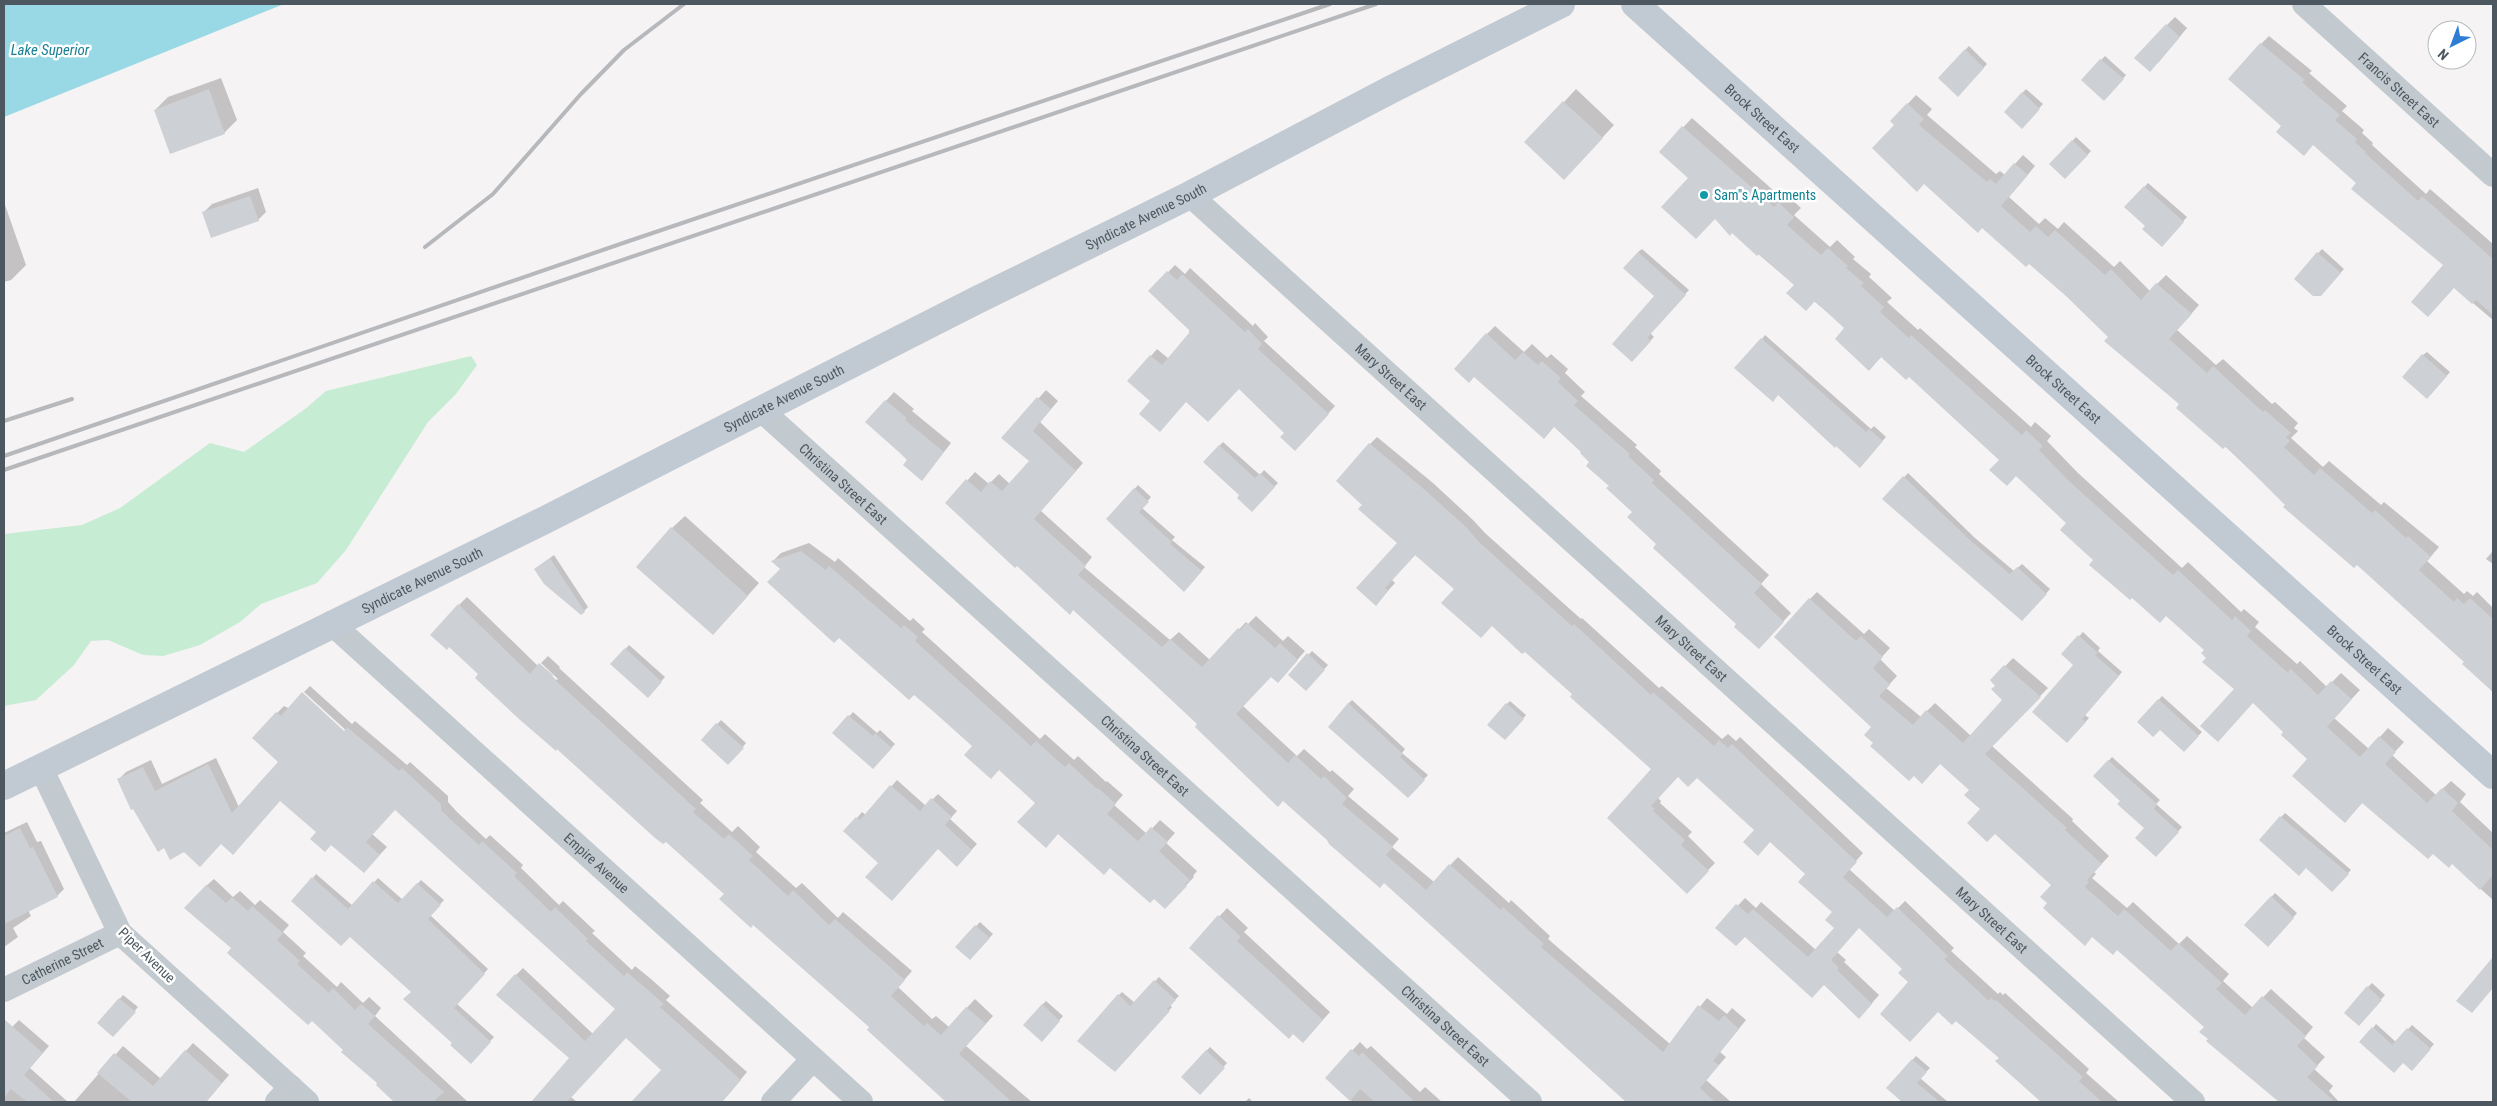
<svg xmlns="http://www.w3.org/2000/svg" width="2497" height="1106" font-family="'Roboto Condensed',sans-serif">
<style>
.green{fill:#c7ecd4}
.water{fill:#99d8e5}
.shadow{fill:#0003}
.building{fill:#cdd0d4}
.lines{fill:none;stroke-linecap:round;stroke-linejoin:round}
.street{stroke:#c2cad0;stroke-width:24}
.secondary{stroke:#c1cad2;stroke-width:28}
.rail{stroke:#b6b8bc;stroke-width:4}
.culture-dot{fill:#0f9aa8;stroke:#fff;stroke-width:2}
.labels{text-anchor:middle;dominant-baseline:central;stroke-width:5;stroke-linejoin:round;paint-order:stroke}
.street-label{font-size:14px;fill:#4c575f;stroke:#fff}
.culture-label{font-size:14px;fill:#0d838f;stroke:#fff;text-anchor:start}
.water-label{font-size:15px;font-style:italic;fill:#1a8094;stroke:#fff}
</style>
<rect width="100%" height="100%" fill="#f5f3f3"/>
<path class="green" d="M471 356 477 365 456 394 428 422 346 550 317 583 261 604 240 622 200 645 163 656 143 655 108 640 91 641 74 665 36 700 4 706V534L82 525 120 508 210 443 244 452 305 409 326 391Z"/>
<path class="water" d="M4 4H284L4 117Z"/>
<path class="shadow" d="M2175 17 2187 28 2158 63 2167 25Z
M2269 36 2312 71 2309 73 2347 106 2342 111 2364 130 2362 133 2373 143 2372 145 2426 194 2430 189 2493 244V320L2454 287 2445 265 2358 183 2313 144 2283 126 2261 44Z
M1969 46 1987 64 1958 95 1939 78Z
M2105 56 2126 75 2108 96 2082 80Z
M221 78 237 120 224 133 155 110 168 97Z
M1576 89 1614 125 1577 165 1564 102Z
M2026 89 2043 104 2022 127 2005 112Z
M1916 95 1932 109 1927 115 1996 174 2000 171 2005 175 2023 155 2035 166 2009 197 2039 224 2045 218 2058 229 2064 222 2114 267 2120 261 2150 291 2166 275 2199 305 2177 330 2216 365 2223 359 2272 404 2275 402 2298 423 2294 428 2298 431 2291 438 2323 467 2329 461 2381 505 2384 502 2439 547 2427 561 2464 594 2467 591 2473 596 2477 592 2493 608V692L2464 664 2466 662 2357 563 2287 505 2110 337 1892 121Z
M1692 118 1783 199 1787 195 1801 208 1794 215 1830 247 1837 240 1855 257 1853 259 1871 274 1869 277 1892 298 1887 302 1918 330 1920 328 2031 427 2035 422 2051 436 2047 441 2078 473 2182 568 2188 562 2241 612 2244 609 2259 622 2255 627 2297 664 2300 661 2327 687 2341 673 2360 690 2334 718 2369 749 2388 728 2404 742 2392 755 2436 795 2451 781 2466 794 2460 802 2493 833V900L2452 863 2433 853 2363 802 2353 813 2285 732 2254 702 2236 689 2207 658 2206 650 2167 615 2095 560 2068 523 1909 376 1882 356 1869 370 1846 328 1732 232 1689 178 1660 152Z
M2076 137 2091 151 2065 178 2051 164Z
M2148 183 2187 217 2166 241 2126 207Z
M258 188 266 212 258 220 204 212 212 204Z
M4 202 26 265 11 280 4 282Z
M1642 249 1689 290 1650 333 1654 337 1632 360 1656 296 1638 252Z
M2322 249 2344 269 2320 295 2296 278Z
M1175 265 1185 274 1190 268 1253 326 1255 323 1268 337 1264 341 1335 406 1302 443 1285 433 1239 388 1187 401H1152L1151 356 1157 349 1169 359 1190 333 1191 330 1150 291Z
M1495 326 1524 352 1532 344 1547 358 1551 354 1568 369 1565 373 1585 392 1581 396 1637 445 1635 447 1661 471 1659 474 1769 575 1761 584 1791 613 1767 639 1738 624 1658 544 1633 512 1487 334Z
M1765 335 1871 429 1874 426 1886 437 1864 462 1762 339Z
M2427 352 2450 372 2431 394 2423 355Z
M1046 390 1058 401 1040 422 1083 463 1041 511 1092 557 1084 567 1170 640 1179 632 1210 660 1246 622 1248 624 1256 616 1283 641 1288 636 1305 651 1285 674 1271 675 1243 706 1297 756 1304 749 1330 772 1332 770 1354 789 1348 796 1399 839 1392 847 1434 882 1458 857 1509 903 1511 900 1550 936 1548 939 1670 1044 1707 998 1727 1014 1732 1008 1746 1020 1720 1052 1726 1057 1706 1080 1731 1102H1629L1385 882 1328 839 1074 609 947 503 975 472 989 484 999 474 1010 484 1031 461 1003 438Z
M894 392 914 409 912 411 951 443 922 480 908 460 867 422Z
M1377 437 1433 483 1473 520 1485 533 1581 619 1582 618 1659 688 1662 686 1722 739 1728 734 1736 741 1740 737 1863 853 1849 869 1895 911 1905 901 1954 948 1951 951 1998 994 2000 992 2003 995 2005 993 2089 1069 2086 1073 2119 1102H2043L1997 1062 2000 1058 1910 982 1904 969 1859 927 1837 952 1846 960 1844 962 1879 995 1867 1009 1745 935 1717 928 1745 898 1756 908 1761 902 1816 950 1836 928 1834 912 1807 874 1697 777 1678 776 1658 798 1661 801 1660 803 1692 832 1688 836 1715 863 1687 892 1609 818 1653 769 1574 694 1416 554 1392 580 1395 583 1376 604 1399 543 1364 505 1370 444Z
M1223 442 1260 475 1264 470 1278 483 1252 510 1241 495 1219 446Z
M1908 473 1975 538 2014 571 2022 564 2050 589 2022 620 1884 499Z
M1138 485 1151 497 1142 508 1175 537 1172 540 1205 567 1188 587 1108 519Z
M685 516 759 583 725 621 672 528Z
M809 543 835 562 838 558 910 621 913 618 925 629 922 632 1040 739 1045 734 1074 760 1078 756 1106 782 1107 781 1123 795 1114 805 1147 834 1160 820 1175 833 1166 843 1197 871 1193 876 1194 877 1173 899 1154 897 1037 803 773 561 781 553Z
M2493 551V564L2486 559Z
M554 555 588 607 581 614 535 569Z
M1817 592 1864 634 1869 629 1890 648 1880 659 1897 676 1886 688 1921 717 1935 703 1971 736 2004 700 1992 680 2013 658 2048 688 1992 746 2073 819 2072 821 2109 856 2094 872 2096 874 2092 878 2127 908 2133 902 2179 944 2187 936 2229 974 2223 981 2253 1008 2271 989 2313 1027 2304 1038 2325 1057 2314 1069 2333 1086 2329 1091 2339 1102H2281L2208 1041 2210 1039 2205 1027 2117 949 2093 936 2049 903 2053 885 1982 809 1971 790 1941 762 1875 743 1872 727 1810 599Z
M467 597 538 666 539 664 556 680 558 679 541 663 548 656 560 667 559 668 703 800 700 803 732 832 738 826 760 847 756 852 796 888 802 883 838 918 843 912 912 971 898 987 932 1019 936 1016 949 1027 975 999 993 1016 966 1046 1032 1102H947L869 1029 871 1027 726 893 666 840 655 837 477 677 480 674 459 605Z
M2083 632 2100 648 2098 651 2122 672 2085 715 2089 718 2067 742 2075 665 2063 654Z
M629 645 665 677 648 696 612 664Z
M1312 651 1328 665 1306 689 1290 674Z
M310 686 352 724 355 721 407 765 410 762 448 796V802L457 812 486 839 490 835 523 865 521 868 559 905 563 901 595 931 592 933 632 970 635 966 651 979 670 996 666 1000 747 1072 722 1102H644L638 1097 662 1070 626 1037 571 1097 577 1102H532L571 1058 516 975 523 968 593 1034 617 1009 395 808 372 834 387 847 371 864 318 832 281 799 221 842 119 779 126 772 151 760 162 784 216 758 239 807 280 762 277 713 284 706 348 736 350 734 304 692Z
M2162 696 2202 732 2184 750 2160 728 2139 722Z
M1352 700 1405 749 1402 753 1428 775 1408 796 1348 704Z
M1510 701 1526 715 1509 735 1507 704Z
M853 712 877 733 880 730 895 744 873 768 834 733Z
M721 720 746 743 732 760 702 740Z
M2112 757 2160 800 2156 804 2182 827 2156 856 2146 828 2122 801 2095 776Z
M897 780 926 806 938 794 957 811 950 819 977 844 957 865 938 848 880 863 857 818 862 812 866 815Z
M2285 813 2351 870 2332 890 2306 866 2261 839Z
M27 822 37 842 41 841 64 889 57 896 28 910 31 916 13 928 18 937 4 947V886L13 882 4 863V833Z
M316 874 353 906 378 878 403 900 421 880 444 900 430 915 488 969 456 1003 494 1037 471 1062 412 991 313 878Z
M214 879 233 897 240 891 255 905 260 900 289 925 283 932 306 953 303 956 337 987 341 982 363 1003 369 997 381 1008 375 1016 468 1102H407L345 1050 233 948 206 886Z
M2275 893 2297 913 2268 945 2246 925Z
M1227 908 1248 928 1244 932 1330 1012 1311 1033 1191 948Z
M980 922 993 934 970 958 957 946Z
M1159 977 1179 996 1170 1005 1172 1007 1119 1067V995L1122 992 1135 1003Z
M2372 983 2385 995 2362 1021 2368 987Z
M123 995 138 1007 117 1032 99 1023Z
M1046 1001 1063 1016 1045 1037 1042 1005Z
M19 1020 49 1046 30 1068 68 1102H4V1035Z
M2376 1024 2396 1042 2412 1025 2434 1044 2415 1066 2373 1028Z
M1360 1042 1367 1049 1371 1046 1420 1092 1425 1087 1442 1102H1353L1327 1078Z
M193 1043 229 1075 206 1102H74L123 1046 161 1079Z
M1210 1047 1227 1063 1200 1093 1182 1077Z
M1916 1056 1930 1068 1920 1078 1948 1102H1909L1888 1087Z
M1249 1098 1253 1102H1245Z"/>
<path class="building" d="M2166 24 2180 37 2150 72 2134 58Z
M2260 43 2305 80 2302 82 2340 115 2335 120 2357 139 2355 142 2366 152 2365 153 2418 201 2422 196 2493 259V315L2476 300 2472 304 2454 288 2428 317 2411 302 2443 265 2351 189 2356 183 2313 145 2304 156 2276 132 2281 126 2228 79Z
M1965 49 1984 68 1958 97 1938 78Z
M2100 59 2124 79 2104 101 2081 80Z
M209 89 225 134 170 154 154 110Z
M2022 92 2040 109 2022 129 2004 112Z
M1563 101 1603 138 1564 180 1524 142Z
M1907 103 1924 119 1919 125 1987 182 1990 179 1996 184 2014 163 2028 175 2001 206 2030 232 2036 226 2048 237 2055 230 2105 275 2111 269 2141 300 2156 283 2192 314 2169 339 2207 373 2213 366 2263 412 2265 410 2291 433 2286 437 2290 441 2284 447 2314 475 2320 468 2372 513 2375 510 2406 538 2408 536 2431 557 2419 570 2454 602 2457 598 2464 604 2470 598 2493 619V692L2462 664 2464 662 2357 565 2354 568 2283 507 2285 505 2226 446 2223 449 2176 408 2179 404 2104 341 2108 337 2066 296 2029 264 2026 267 1982 228 1978 233 1924 184 1917 192 1872 148 1894 125 1890 121Z
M1682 126 1774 207 1778 202 1794 217 1787 225 1821 255 1828 248 1848 266 1846 268 1864 283 1861 286 1884 307 1880 312 1909 338 1911 335 2022 435 2026 430 2043 446 2039 450 2069 481 2173 575 2178 570 2232 620 2235 616 2251 631 2247 636 2287 672 2291 669 2318 695 2331 681 2352 699 2327 727 2360 757 2379 736 2396 752 2385 764 2427 803 2442 788 2458 803 2452 811 2493 850V875L2480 890 2452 864 2449 868 2433 854 2428 859 2362 803 2345 823 2292 776 2307 759 2281 735 2283 732 2253 703 2218 742 2200 726 2234 689 2202 662 2206 658 2201 653 2204 650 2166 616 2160 623 2132 598 2130 600 2089 565 2093 560 2060 530 2066 523 2016 476 2007 486 1989 470 1999 460 1909 377 1906 380 1881 357 1869 371 1835 339 1844 328 1815 301 1806 311 1786 293 1794 285 1759 254 1757 256 1732 233 1730 236 1715 219 1696 239 1661 207 1688 178 1659 152Z
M2072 140 2088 155 2065 179 2049 164Z
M2144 186 2184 222 2162 247 2142 229 2145 226 2124 207Z
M250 196 259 221 211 238 202 212Z
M1638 252 1686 295 1647 338 1651 341 1632 362 1612 344 1654 296 1623 268Z
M2317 252 2341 273 2321 296H2313L2294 279Z
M1167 271 1177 280 1182 274 1245 332 1248 329 1262 344 1258 349 1329 414 1295 451 1280 437 1284 433 1239 389 1208 422 1186 402 1160 432 1139 414 1150 401 1127 381 1150 355 1162 365 1189 333V330L1148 291Z
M1486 333 1515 360 1523 352 1538 365 1542 361 1561 378 1558 382 1578 401 1574 405 1630 454 1628 456 1654 480 1652 483 1762 584 1754 593 1784 622 1759 649 1734 627 1736 624 1653 548 1656 544 1627 517 1632 512 1606 488 1609 486 1586 466 1589 462 1580 453 1581 452 1554 427 1544 439 1474 377 1469 383 1454 369Z
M1761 338 1866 432 1869 429 1883 441 1860 468 1836 446 1835 448 1778 395 1773 402 1734 368Z
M2422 354 2447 376 2427 399 2402 377Z
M1037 397 1051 409 1033 431 1076 471 1034 519 1086 566 1078 575 1162 647 1170 639 1202 667 1238 628 1240 630 1247 623 1275 648 1280 643 1298 660 1278 683 1271 677 1236 714 1288 763 1295 755 1321 779 1324 776 1347 798 1342 804 1393 847 1386 855 1426 890 1449 864 1501 910 1503 907 1544 944 1541 947 1663 1052 1698 1005 1719 1021 1724 1015 1739 1029 1713 1061 1719 1065 1700 1088 1715 1102H1626L1384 883 1380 888 1329 844 1327 840 1283 801 1278 807 1195 727 1197 724 1150 680 1073 610 1070 615 1017 566 1015 568 945 503 966 479 981 492 990 481 1002 491 1029 461 1001 438Z
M885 400 907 418 905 420 944 452 922 481 903 465 907 460 900 453 865 422Z
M1369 443 1425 490 1466 527 1478 541 1572 626 1574 624 1651 695 1653 692 1714 746 1719 740 1728 748 1732 744 1857 862 1843 877 1887 917 1897 907 1948 956 1944 959 1989 1001 1991 998 1995 1001 1996 1000 2083 1077 2079 1081 2102 1102H2041L1995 1061 1999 1058 1956 1021 1952 1025 1938 1012 1910 1042 1880 1014 1908 982 1898 973 1902 969 1859 928 1831 960 1839 968 1837 970 1872 1004 1859 1019 1824 985 1812 998 1745 937 1736 946 1715 928 1736 904 1748 914 1753 909 1808 957 1834 928 1825 920 1832 912 1798 882 1805 874 1770 842 1758 856 1743 842 1754 830 1697 778 1688 787 1678 777 1651 806 1655 809 1653 811 1685 840 1681 845 1709 871 1687 894 1607 818 1651 769 1570 697 1572 694 1525 652 1522 654 1492 626 1481 638 1441 603 1454 589 1415 555 1385 588 1388 591 1376 606 1356 588 1397 543 1358 509 1362 505 1336 481Z
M1219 445 1255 478 1260 473 1275 487 1252 512 1237 498 1239 495 1203 462Z
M1903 476 1971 541 2010 574 2017 567 2047 594 2022 621 1882 499Z
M1134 488 1149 502 1139 512 1172 542 1170 544 1202 571 1184 592 1106 519Z
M671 527 748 596 713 635 636 567Z
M801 551 826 570 829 566 901 628 904 625 918 637 915 641 1031 746 1036 741 1065 767 1069 763 1097 789 1098 788 1116 804 1107 814 1138 841 1151 827 1168 842 1159 851 1190 880 1185 884 1187 886 1165 909 1154 899 1150 903 1110 868 1104 875 1058 834 1046 848 1017 822 1035 803 999 770 991 779 964 755 972 746 934 712 914 695 909 700 839 638 834 643 767 582 780 569 771 561Z
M550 558 585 612 581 615 544 584 534 569Z
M1809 598 1856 641 1861 636 1883 657 1873 668 1890 685 1879 696 1913 725 1926 710 1963 743 2002 700 1991 689 1995 686 1990 680 2004 665 2041 697 1985 754 2067 828 2065 830 2102 864 2087 880 2089 882 2085 887 2118 916 2124 909 2171 951 2178 943 2222 983 2216 989 2245 1015 2262 996 2306 1036 2297 1046 2318 1066 2307 1077 2335 1102H2279L2206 1041 2208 1039 2199 1032 2204 1027 2117 950 2113 955 2092 937 2085 946 2043 908 2047 903 2040 897 2051 885 1995 834 1987 842 1967 823 1980 809 1964 795 1969 790 1940 764 1922 784 1914 776 1909 781 1870 746 1873 743 1864 735 1871 727 1774 637Z
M458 604 530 674 539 663 553 675 552 677 696 809 693 812 724 839 729 834 753 856 749 860 788 896 793 890 829 925 835 919 905 980 891 996 924 1026 927 1023 941 1035 966 1007 986 1024 959 1054 1012 1102H946L867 1030 869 1027 753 925 751 928 719 899 724 894 666 842 663 844 655 838 557 749 556 751 519 719 475 678 478 674 449 647 447 650 430 635Z
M2078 635 2098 653 2095 655 2119 676 2082 719 2086 722 2067 743 2032 712 2073 665 2061 654Z
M625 648 662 682 648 698 610 664Z
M1307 653 1325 670 1306 691 1288 675Z
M302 692 344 731 347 727 399 771 402 768 441 804V810L450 819 479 845 482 841 517 873 514 876 551 912 555 907 588 939 586 941 624 976 627 972 664 1004 660 1007 741 1080 722 1102H631L661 1070 626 1038 567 1102H531L569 1058 496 995 515 974 585 1041 615 1009 395 810 366 842 380 855 364 873 331 845 325 852 310 839 316 832 280 801 233 855 221 844 200 867 184 852 170 860 164 848 158 852 133 809 131 810 117 779 143 767 155 791 208 764 232 813 278 762 252 738 276 712 281 716Z
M2158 699 2199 736 2184 752 2160 730 2153 737 2137 722Z
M1348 703 1403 754 1400 757 1425 780 1408 798 1328 727Z
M1506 703 1524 719 1505 740 1487 725Z
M848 715 873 736 875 733 892 748 873 769 832 733Z
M716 723 744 748 728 765 701 740Z
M2108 760 2157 804 2154 809 2179 832 2156 857 2135 838 2144 828 2117 804 2120 801 2093 776Z
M890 785 920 811 931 798 952 817 945 825 972 850 957 867 938 849 892 901 865 877 878 863 843 831 856 817 860 820Z
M2280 816 2349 874 2332 892 2306 868 2299 876 2259 840Z
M20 828 30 848 33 847 58 897 4 924V836Z
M312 877 348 909 373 881 398 903 417 883 441 905 428 919 485 974 454 1008 491 1042 471 1064 450 1045 452 1043 403 999 411 992 350 937 341 946 291 901Z
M206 885 226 903 232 897 248 911 252 906 283 933 277 940 300 961 297 964 329 993 333 988 355 1010 361 1004 375 1016 368 1024 444 1092 433 1102H394L376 1085 377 1083 341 1052 343 1050 312 1021 308 1025 227 953 231 948 184 908Z
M2271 896 2294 918 2268 947 2244 925Z
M1218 915 1241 937 1237 941 1323 1020 1303 1043 1293 1034 1289 1039 1189 948Z
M975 925 990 938 970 960 955 947Z
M2493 957V988L2472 1013 2456 1001Z
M1154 980 1176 1000 1167 1009 1170 1011 1115 1072 1077 1041 1118 994 1130 1006Z
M2367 986 2382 1000 2359 1026 2344 1013Z
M119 998 136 1012 113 1037 97 1023Z
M1042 1004 1060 1021 1042 1042 1023 1025Z
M4 1019 43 1053 24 1075 54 1102H27L11 1089 4 1098Z
M2372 1027 2392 1045 2407 1028 2431 1049 2412 1071 2403 1063 2394 1073 2359 1042Z
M1351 1049 1359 1056 1362 1052 1415 1102H1375L1360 1089 1350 1101 1325 1078Z
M185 1050 222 1083 206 1102H132L97 1073 114 1053 153 1086Z
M1206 1050 1225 1068 1200 1095 1181 1077Z
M1912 1059 1927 1072 1917 1083 1940 1102H1902L1886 1088Z"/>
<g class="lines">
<g class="street">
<path id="s1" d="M2304 4 2493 175"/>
<path id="s2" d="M1190 195 2193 1102"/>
<path id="s3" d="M760 409 1530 1102"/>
<path id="s4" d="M331 623 861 1102"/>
<path d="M41 768 120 933 307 1102"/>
<path id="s5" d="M4 990 120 933"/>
<path d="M277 1102 291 1087"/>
<path d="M773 1102 813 1059"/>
</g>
<g class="secondary">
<path id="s6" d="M1635 4 2493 775"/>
<path id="s7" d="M4 786 545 520 977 300 1190 195 1390 90 1561 4"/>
</g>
<path class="rail" d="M425 247 493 194 580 95 624 50 684 4
M4 421 72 399
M4 456 629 241 1330 4
M4 470 1376 4"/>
</g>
<circle class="culture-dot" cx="1704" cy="195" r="5"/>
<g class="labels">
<g class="street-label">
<text stroke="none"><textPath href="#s1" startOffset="128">Francis Street East</textPath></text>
<text stroke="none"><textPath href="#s6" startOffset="171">Brock Street East</textPath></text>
<text stroke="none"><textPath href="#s7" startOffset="1276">Syndicate Avenue South</textPath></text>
<text stroke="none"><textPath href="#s2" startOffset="271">Mary Street East</textPath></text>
<text stroke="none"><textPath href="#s6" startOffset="576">Brock Street East</textPath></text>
<text stroke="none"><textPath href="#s7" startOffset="871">Syndicate Avenue South</textPath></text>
<text stroke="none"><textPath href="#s3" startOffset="112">Christina Street East</textPath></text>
<text stroke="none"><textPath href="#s7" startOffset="466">Syndicate Avenue South</textPath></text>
<text stroke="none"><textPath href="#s2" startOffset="676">Mary Street East</textPath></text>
<text stroke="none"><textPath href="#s6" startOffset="981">Brock Street East</textPath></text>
<text stroke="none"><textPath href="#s3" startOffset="518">Christina Street East</textPath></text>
<text stroke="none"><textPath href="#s4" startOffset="358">Empire Avenue</textPath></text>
<text stroke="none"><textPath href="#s2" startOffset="1081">Mary Street East</textPath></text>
<text transform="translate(147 955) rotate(44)">Piper Avenue</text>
<text stroke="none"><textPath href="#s5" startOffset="65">Catherine Street</textPath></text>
<text stroke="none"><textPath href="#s3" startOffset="922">Christina Street East</textPath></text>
</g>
<g class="culture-label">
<text x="1714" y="195">Sam"s Apartments</text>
</g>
<g class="water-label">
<text x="50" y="50">Lake Superior</text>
</g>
</g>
<rect width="2497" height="1106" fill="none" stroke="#4c575f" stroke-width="10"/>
<g transform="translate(2452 45) rotate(222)"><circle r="24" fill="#ffffff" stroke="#b7bcbf"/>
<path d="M0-4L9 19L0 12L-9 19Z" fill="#2d7dd4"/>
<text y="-8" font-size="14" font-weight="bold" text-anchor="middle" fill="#4c575f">N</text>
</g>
</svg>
